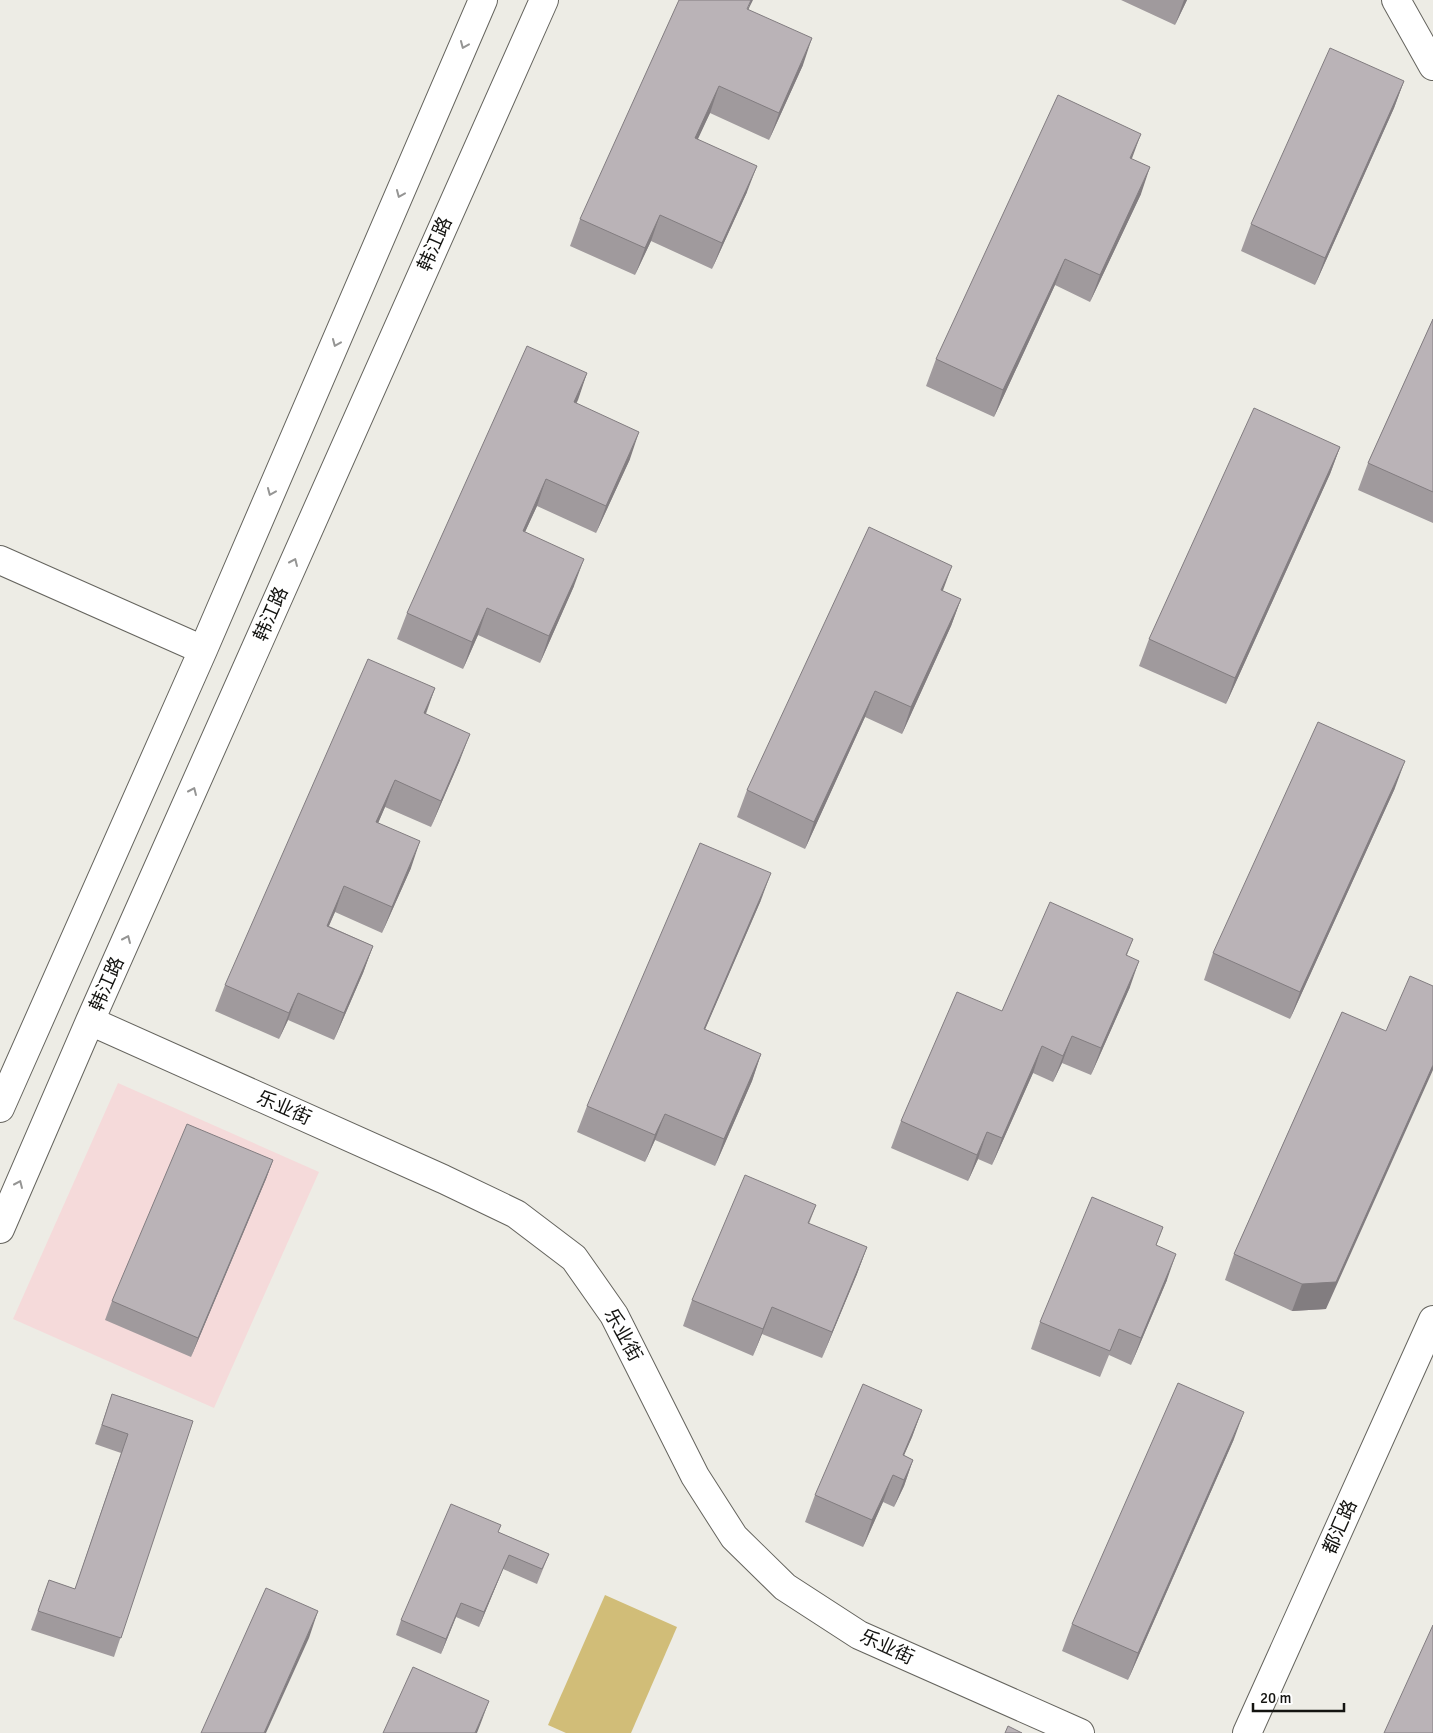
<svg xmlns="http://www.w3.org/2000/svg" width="1433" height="1733" font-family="Signika,'Noto Sans SC',sans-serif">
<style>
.commercial{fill:#f5dada}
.green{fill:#d1bd78}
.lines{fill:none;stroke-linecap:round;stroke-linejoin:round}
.minor-casing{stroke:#65645e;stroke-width:30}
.minor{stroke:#fff;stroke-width:28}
.wall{fill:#a09a9d}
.shaded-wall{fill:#827d80}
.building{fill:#bab3b7;stroke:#827d80}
.oneway{stroke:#959594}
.labels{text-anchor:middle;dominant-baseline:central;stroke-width:5;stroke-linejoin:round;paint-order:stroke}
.street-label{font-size:19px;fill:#141411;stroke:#fff}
</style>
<rect width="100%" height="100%" fill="#edece5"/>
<path class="commercial" d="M118 1083 319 1172 214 1408 13 1319Z"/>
<path class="green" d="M605 1595 677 1627 631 1733H566L548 1725Z"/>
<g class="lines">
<g class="minor-casing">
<path id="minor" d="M1396 0 1433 66
M0 560 203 650
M90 1021 443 1179 516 1214 574 1258 614 1315 695 1476 734 1537 785 1587 859 1635 1080 1733
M0 1108 203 650 483 0
M0 1229 90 1021 544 0
M1247 1733 1433 1320"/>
</g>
<use href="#minor" class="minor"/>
</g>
<path class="wall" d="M1121 0H1187L1175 25Z
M749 10 803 65 769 140 710 113 697 139 747 192 712 269 651 241 635 275 570 246 580 219Z
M1404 81 1394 108 1315 285 1241 251 1251 224Z
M1132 159 1141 194 1090 302 1055 285 994 417 926 386 936 359Z
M1433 319V523L1358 490 1368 463Z
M587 373 576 403 630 459 596 533 537 506 525 532 574 586 540 663 478 635 463 669 397 639 407 613Z
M1340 447 1330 474 1226 704 1139 666 1149 639Z
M943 591 961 599 951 626 902 734 865 717 805 849 737 817 747 790Z
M435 688 426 714 460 760 431 827 385 807 378 823 411 868 382 933 335 912 329 926 373 946 363 973 334 1040 288 1020 279 1039 215 1011 225 985Z
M1395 788 1290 1019 1204 980 1213 953Z
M761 900 705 1029 761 1054 752 1081 715 1166 655 1140 645 1162 577 1132 587 1106Z
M1133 939 1127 955 1130 987 1091 1075 1062 1063 1053 1082 1033 1073 992 1165 978 1159 968 1181 891 1148 901 1121 1002 1011Z
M1342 1012 1326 1309 1292 1311 1225 1280 1234 1254Z
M273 1160 266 1179 191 1357 105 1320 112 1301Z
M816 1205 809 1224 867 1247 857 1274 822 1358 762 1334 753 1356 683 1326 692 1300Z
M1163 1227 1156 1246 1167 1280 1131 1365 1109 1355 1100 1377 1031 1349 1040 1322Z
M112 1394 193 1421 114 1657 31 1630 49 1580 75 1589 121 1453 95 1444Z
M922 1410 912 1437 904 1455 913 1460 904 1486 894 1507 883 1502 863 1547 805 1522 815 1495Z
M1234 1439 1128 1680 1062 1651 1072 1624Z
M498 1532 549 1554 537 1584 503 1569 479 1627 456 1617 441 1654 396 1635 401 1620Z"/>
<path class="shaded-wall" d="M751 0H753L750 6 737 36Z
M1184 0H1187L1175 25Z
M812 38 803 65 769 140 779 113Z
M1404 81 1394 108 1315 285 1325 258Z
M719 86 710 113 686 165 695 138Z
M1141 134 1131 161 1130 158Z
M757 166 747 192 712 269 722 243Z
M1150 167 1141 194 1090 302 1100 275Z
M660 215 651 241 635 275 645 248Z
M1065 259 1055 285 994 417 1003 390Z
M587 373 578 400 564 429 574 402Z
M639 432 630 459 596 533 606 506Z
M1340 447 1330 474 1226 704 1235 678Z
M546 479 537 506 513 558 523 531Z
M584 559 574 586 540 663 549 636Z
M952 566 942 593 941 590Z
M961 599 951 626 902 734 911 707Z
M487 608 478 635 463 669 472 642Z
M435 688 425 715 424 713Z
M875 691 865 717 805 849 814 822Z
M470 734 460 760 431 827 441 801Z
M1405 761 1395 788 1290 1019 1300 992Z
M395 780 385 807 367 849 376 822Z
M420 841 411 868 382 933 392 907Z
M771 873 761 900 694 1055 704 1029Z
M344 886 335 912 317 952 327 926Z
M373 946 363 973 334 1040 344 1013Z
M1139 961 1130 987 1091 1075 1101 1048Z
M298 993 288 1020 279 1039 289 1013Z
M1072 1036 1062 1063 1053 1082 1063 1056Z
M1042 1046 1033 1073 992 1165 1002 1138Z
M761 1054 752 1081 715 1166 724 1139Z
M1433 1065V1070L1326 1309 1292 1311 1302 1284Z
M665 1114 655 1140 645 1162 655 1135Z
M987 1132 978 1159 968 1181 977 1155Z
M273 1160 266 1179 191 1357 198 1338Z
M867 1247 857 1274 822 1358 832 1332Z
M1176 1254 1167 1280 1131 1365 1141 1338Z
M772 1307 762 1334 753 1356 763 1329Z
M922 1410 912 1437 895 1476 903 1455Z
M1244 1412 1234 1439 1128 1680 1138 1653Z
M913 1460 904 1486 894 1507 904 1480Z
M893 1475 883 1502 863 1547 872 1520Z
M509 1555 503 1569 479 1627 484 1612Z
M461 1603 456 1617 441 1654 446 1639Z
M318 1611 309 1638 266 1733H264Z
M489 1701 482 1720 477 1733H475Z"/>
<path class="building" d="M679 0H751L747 9 812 38 779 113 719 86 695 138 757 166 722 243 660 215 645 248 580 219Z
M1330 48 1404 81 1325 258 1251 224Z
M1058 95 1141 134 1130 158 1150 167 1100 275 1065 259 1003 390 936 359Z
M1433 319V492L1368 463Z
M527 346 587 373 574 402 639 432 606 506 546 479 523 531 584 559 549 636 487 608 472 642 407 613Z
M1254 408 1340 447 1235 678 1149 639Z
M869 527 952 566 941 590 961 599 911 707 875 691 814 822 747 790Z
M368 659 435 688 424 713 470 734 441 801 395 780 376 822 420 841 392 907 344 886 327 926 373 946 344 1013 298 993 289 1013 225 985Z
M1318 722 1405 761 1300 992 1213 953Z
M700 843 771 873 704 1029 761 1054 724 1139 665 1114 655 1135 587 1106Z
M1050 902 1133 939 1126 955 1139 961 1101 1048 1072 1036 1063 1056 1042 1046 1002 1138 987 1132 977 1155 901 1121 957 992 1002 1011Z
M1410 976 1433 986V1065L1336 1282 1302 1284 1234 1254 1342 1012 1386 1031Z
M187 1124 273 1160 198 1338 112 1301Z
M745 1175 816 1205 808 1223 867 1247 832 1332 772 1307 763 1329 692 1300Z
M1092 1197 1163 1227 1156 1245 1176 1254 1141 1338 1119 1329 1110 1351 1040 1322Z
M1178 1383 1244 1412 1138 1653 1072 1624Z
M863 1384 922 1410 903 1455 913 1460 904 1480 893 1475 872 1520 815 1495Z
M112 1394 193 1421 121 1638 38 1611 49 1580 75 1589 128 1434 102 1425Z
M451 1504 501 1525 498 1532 549 1554 542 1569 509 1555 484 1612 461 1603 446 1639 401 1620Z
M266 1588 318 1611 264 1733H201Z
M1433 1625V1733H1384Z
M413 1667 489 1701 475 1733H383Z
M1008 1726 1022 1733H1005Z"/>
<defs><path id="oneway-chevron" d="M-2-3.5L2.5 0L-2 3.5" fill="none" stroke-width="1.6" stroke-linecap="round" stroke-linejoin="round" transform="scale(1.25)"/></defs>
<g class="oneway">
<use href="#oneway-chevron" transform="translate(464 45) rotate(113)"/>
<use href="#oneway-chevron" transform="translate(400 194) rotate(113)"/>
<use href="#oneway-chevron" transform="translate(336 343) rotate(113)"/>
<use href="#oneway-chevron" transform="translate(271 492) rotate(113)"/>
<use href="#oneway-chevron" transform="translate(294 562) rotate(-66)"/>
<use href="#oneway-chevron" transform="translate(193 791) rotate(-66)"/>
<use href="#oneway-chevron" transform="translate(127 939) rotate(-66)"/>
<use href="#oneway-chevron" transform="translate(19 1184) rotate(-66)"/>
</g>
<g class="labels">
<g class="street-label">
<text transform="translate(435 244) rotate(-66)">韩江路</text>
<text transform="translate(271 614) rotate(-66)">韩江路</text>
<text transform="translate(107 984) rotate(-66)">韩江路</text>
<text transform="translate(284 1108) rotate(24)">乐业街</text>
<text transform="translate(623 1335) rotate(61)">乐业街</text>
<text transform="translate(1340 1527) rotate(-66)">都汇路</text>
<text transform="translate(887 1647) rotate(25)">乐业街</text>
</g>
</g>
<path d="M1253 1703v8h91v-8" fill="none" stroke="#141411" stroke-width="2.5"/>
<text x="1260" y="1703" font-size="15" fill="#141411" stroke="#ffffff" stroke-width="4" paint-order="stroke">20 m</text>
</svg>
